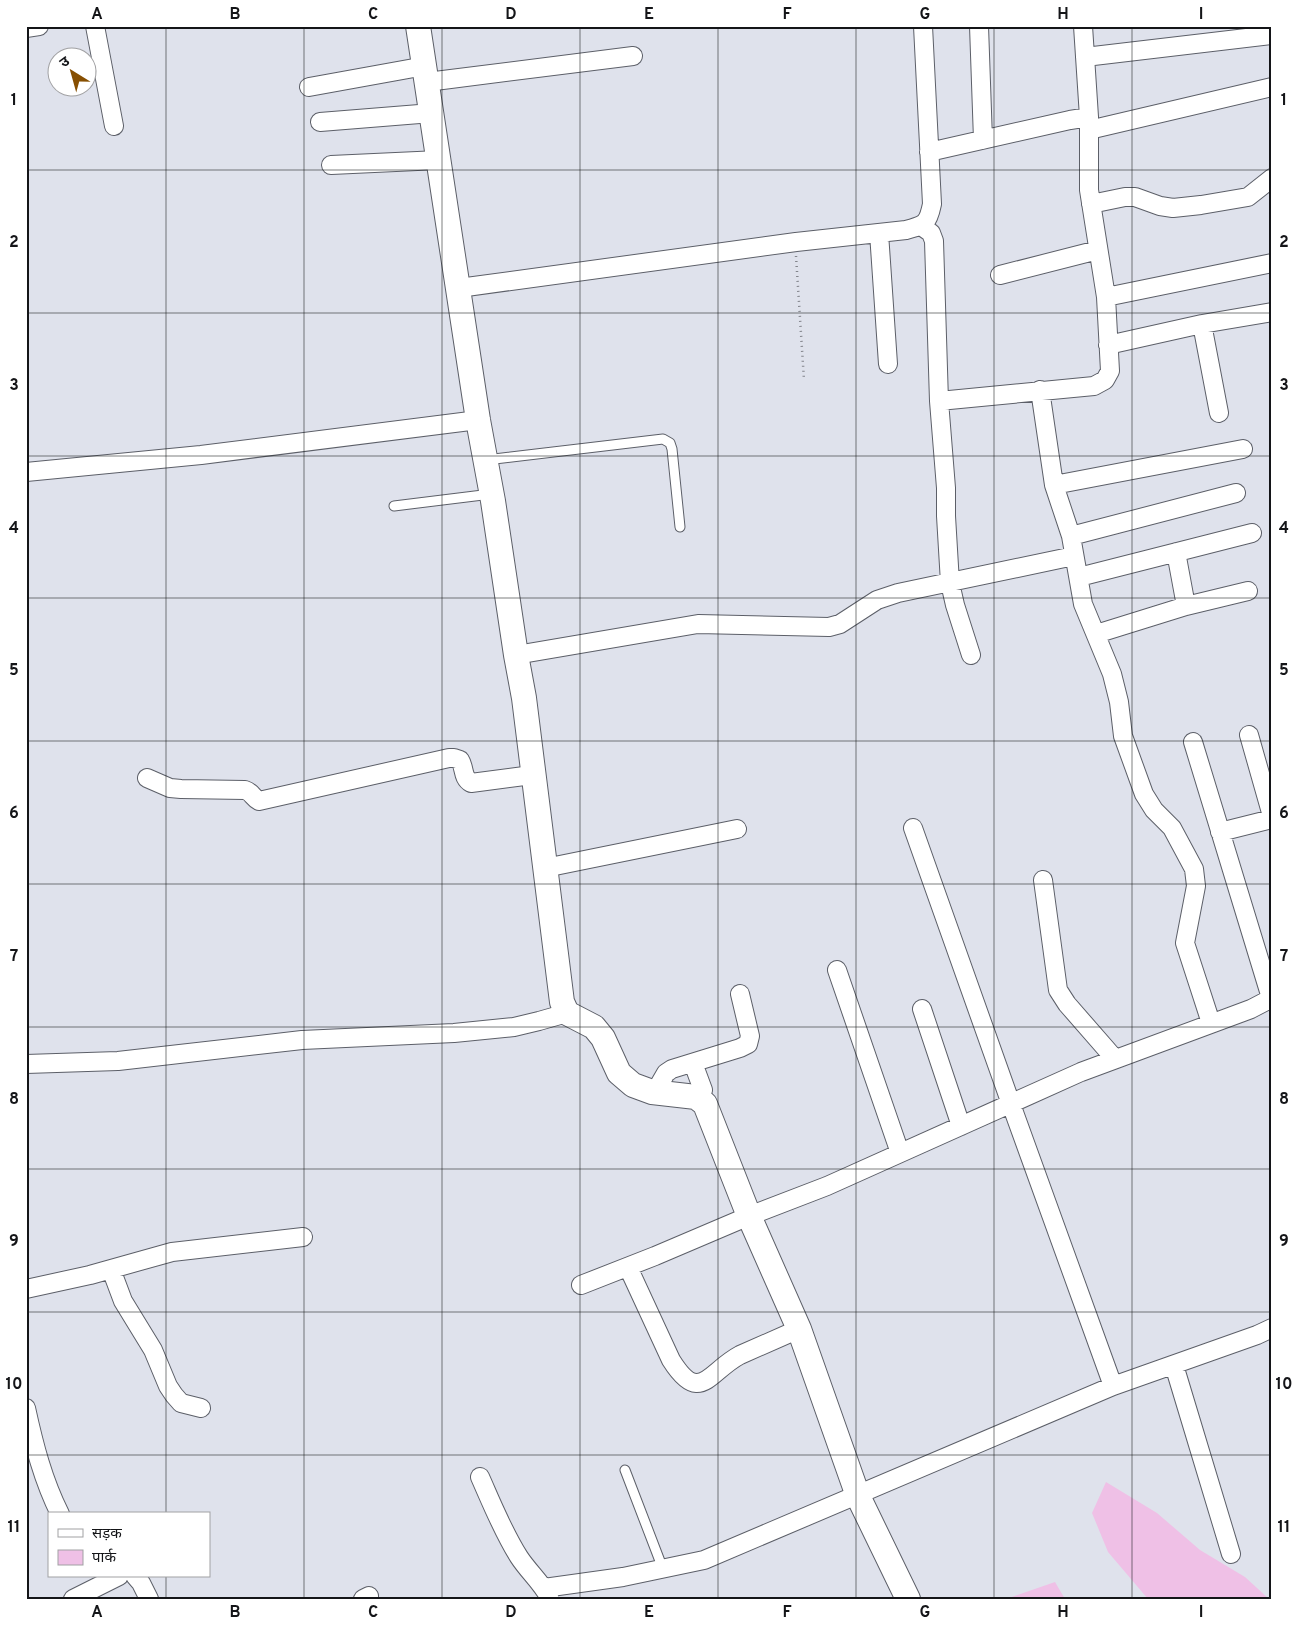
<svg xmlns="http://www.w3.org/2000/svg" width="1298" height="1625" font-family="Overpass,'Noto Sans Devanagari',sans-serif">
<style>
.green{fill:#efc0e6}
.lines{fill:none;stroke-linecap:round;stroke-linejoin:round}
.lane-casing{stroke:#5c5f68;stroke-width:11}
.street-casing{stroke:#5c5f68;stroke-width:20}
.secondary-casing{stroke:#5c5f68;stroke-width:26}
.path{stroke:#82848b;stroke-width:2.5;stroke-dasharray:1 4;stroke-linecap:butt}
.lane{stroke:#fff;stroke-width:9}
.street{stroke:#fff;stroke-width:18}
.secondary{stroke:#fff;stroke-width:24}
.grid{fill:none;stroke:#141518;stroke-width:1;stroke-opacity:0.55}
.neatline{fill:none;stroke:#141518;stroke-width:2}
.grid-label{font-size:16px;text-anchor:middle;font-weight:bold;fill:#141518}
</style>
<rect width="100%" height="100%" fill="#dfe2ec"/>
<path class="green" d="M1106 1482 1157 1513 1200 1550 1245 1577 1269 1599H1148L1108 1552 1092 1513Z
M1055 1582 1065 1599H1006Z"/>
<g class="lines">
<g class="lane-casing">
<path id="lane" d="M486 460 663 439 670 443 672 449 680 527
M394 506 491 494
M625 1470 663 1569"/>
</g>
<g class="street-casing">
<path id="street" d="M95 26 114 126
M979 26 983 140
M26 28 39 26
M1085 57 1272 35
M427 82 633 56
M309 87 425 66
M320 122 432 113
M1089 130 1272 87
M929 152 1070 120 1089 117
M331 165 439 160
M1091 204 1125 197H1135L1160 206 1173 208 1201 205 1248 197 1272 178
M921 226 931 233 934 241 939 401 946 488V516L950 583 955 605 971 655
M879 233 888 364
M1000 275 1098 250
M459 288 796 242 906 230C925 225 928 224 932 204L923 26
M1106 297 1272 263
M1202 324 1219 413
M1108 345 1202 324 1272 312
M1040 390 1054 485 1071 536 1083 604 1112 674 1119 702 1123 736 1144 794 1154 810 1172 828 1194 869 1196 886 1185 943 1211 1023
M939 401 1094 386 1105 380 1110 371 1106 297 1089 190V117L1083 26
M26 472 201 455 478 420
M1054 485 1243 449
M1071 536 1236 493
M1176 552 1186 606
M1079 577 1252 533
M1096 634 1186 606 1248 591
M516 655 698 624 829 627 840 624 877 600 898 593 1074 556
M1249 735 1272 816
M1193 742 1271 998
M147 778 170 788 181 789 245 790C252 792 253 798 259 801L449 758H454L460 760C465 768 462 778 471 783L532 775
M913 828 1011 1104 1113 1386
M1220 832 1272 819
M545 868 737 829
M1043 880 1058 990 1067 1004 1115 1059
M837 970 900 1153
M922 1009 961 1126
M693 1063 703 1090 701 1095 696 1097
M26 1064 118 1061 302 1040 454 1033 514 1027 539 1021 567 1013
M655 1092 666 1073 672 1069 740 1048 748 1044 750 1036 740 994
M628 1267 671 1360C700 1406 708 1372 740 1355L799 1329
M111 1269 123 1301 153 1350 168 1386 174 1395 181 1403 201 1408
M581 1285 655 1256 749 1216 827 1186 1081 1072 1251 1009 1272 998
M26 1289 90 1275 172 1252 303 1237
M1174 1365 1231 1554
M26 1408C34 1445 43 1480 60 1514
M480 1477C492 1504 503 1532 519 1557 528 1571 541 1582 549 1597
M135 1576 141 1583 149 1599
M544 1588 623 1577 704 1560 1113 1386 1257 1335 1272 1328
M73 1599 119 1576
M363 1599 369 1596"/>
</g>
<g class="secondary-casing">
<path id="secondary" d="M418 26 478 420 493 501 516 655 524 698 562 1002 567 1013 594 1027 603 1038 619 1073 633 1085 652 1092 696 1097 705 1104 749 1216 799 1329 858 1496 908 1599"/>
</g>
<path class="path" d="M796 256 804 380"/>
<use href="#lane" class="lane"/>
<use href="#street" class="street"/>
<use href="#secondary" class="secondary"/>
</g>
<path class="grid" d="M166 26V1514M304 26V1599M442 26V1599M580 26V1599M718 26V1599M856 26V1599M994 26V1599M1132 26V1599M26 170H1272M26 313H1272M26 456H1272M26 598H1272M26 741H1272M26 884H1272M26 1027H1272M26 1169H1272M26 1312H1272M26 1455H1272M166 1576V1599"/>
<rect width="1298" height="1625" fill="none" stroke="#ffffff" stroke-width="55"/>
<rect x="48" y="1512" width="162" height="65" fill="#ffffff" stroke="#a1a1a3"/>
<rect x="58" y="1529" width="25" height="8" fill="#ffffff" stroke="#a1a1a3"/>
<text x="92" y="1538" font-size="15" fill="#141518">सड़क</text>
<rect x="58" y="1550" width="25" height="15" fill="#efc0e6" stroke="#a1a1a3"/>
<text x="92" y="1562" font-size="15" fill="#141518">पार्क</text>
<g transform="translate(72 72) rotate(323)"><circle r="24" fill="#ffffff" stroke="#a1a1a3"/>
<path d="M0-4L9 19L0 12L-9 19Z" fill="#874f01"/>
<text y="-8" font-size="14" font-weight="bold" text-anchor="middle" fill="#141518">उ</text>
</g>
<rect x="28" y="28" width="1242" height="1570" class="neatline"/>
<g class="grid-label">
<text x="97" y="19">A</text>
<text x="235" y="19">B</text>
<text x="373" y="19">C</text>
<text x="511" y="19">D</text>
<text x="649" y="19">E</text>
<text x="787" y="19">F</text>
<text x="925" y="19">G</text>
<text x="1063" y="19">H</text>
<text x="1201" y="19">I</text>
<text x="14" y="105">1</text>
<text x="1284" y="105">1</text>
<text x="14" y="247">2</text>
<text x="1284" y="247">2</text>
<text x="14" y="390">3</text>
<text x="1284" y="390">3</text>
<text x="14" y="533">4</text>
<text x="1284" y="533">4</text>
<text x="14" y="675">5</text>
<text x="1284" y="675">5</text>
<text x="14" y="818">6</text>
<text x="1284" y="818">6</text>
<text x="14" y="961">7</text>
<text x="1284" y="961">7</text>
<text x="14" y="1104">8</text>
<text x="1284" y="1104">8</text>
<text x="14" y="1246">9</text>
<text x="1284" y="1246">9</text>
<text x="14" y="1389">10</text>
<text x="1284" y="1389">10</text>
<text x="14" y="1532">11</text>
<text x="1284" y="1532">11</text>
<text x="97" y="1617">A</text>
<text x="235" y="1617">B</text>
<text x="373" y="1617">C</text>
<text x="511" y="1617">D</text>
<text x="649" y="1617">E</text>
<text x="787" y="1617">F</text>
<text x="925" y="1617">G</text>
<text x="1063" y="1617">H</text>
<text x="1201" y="1617">I</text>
</g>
</svg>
